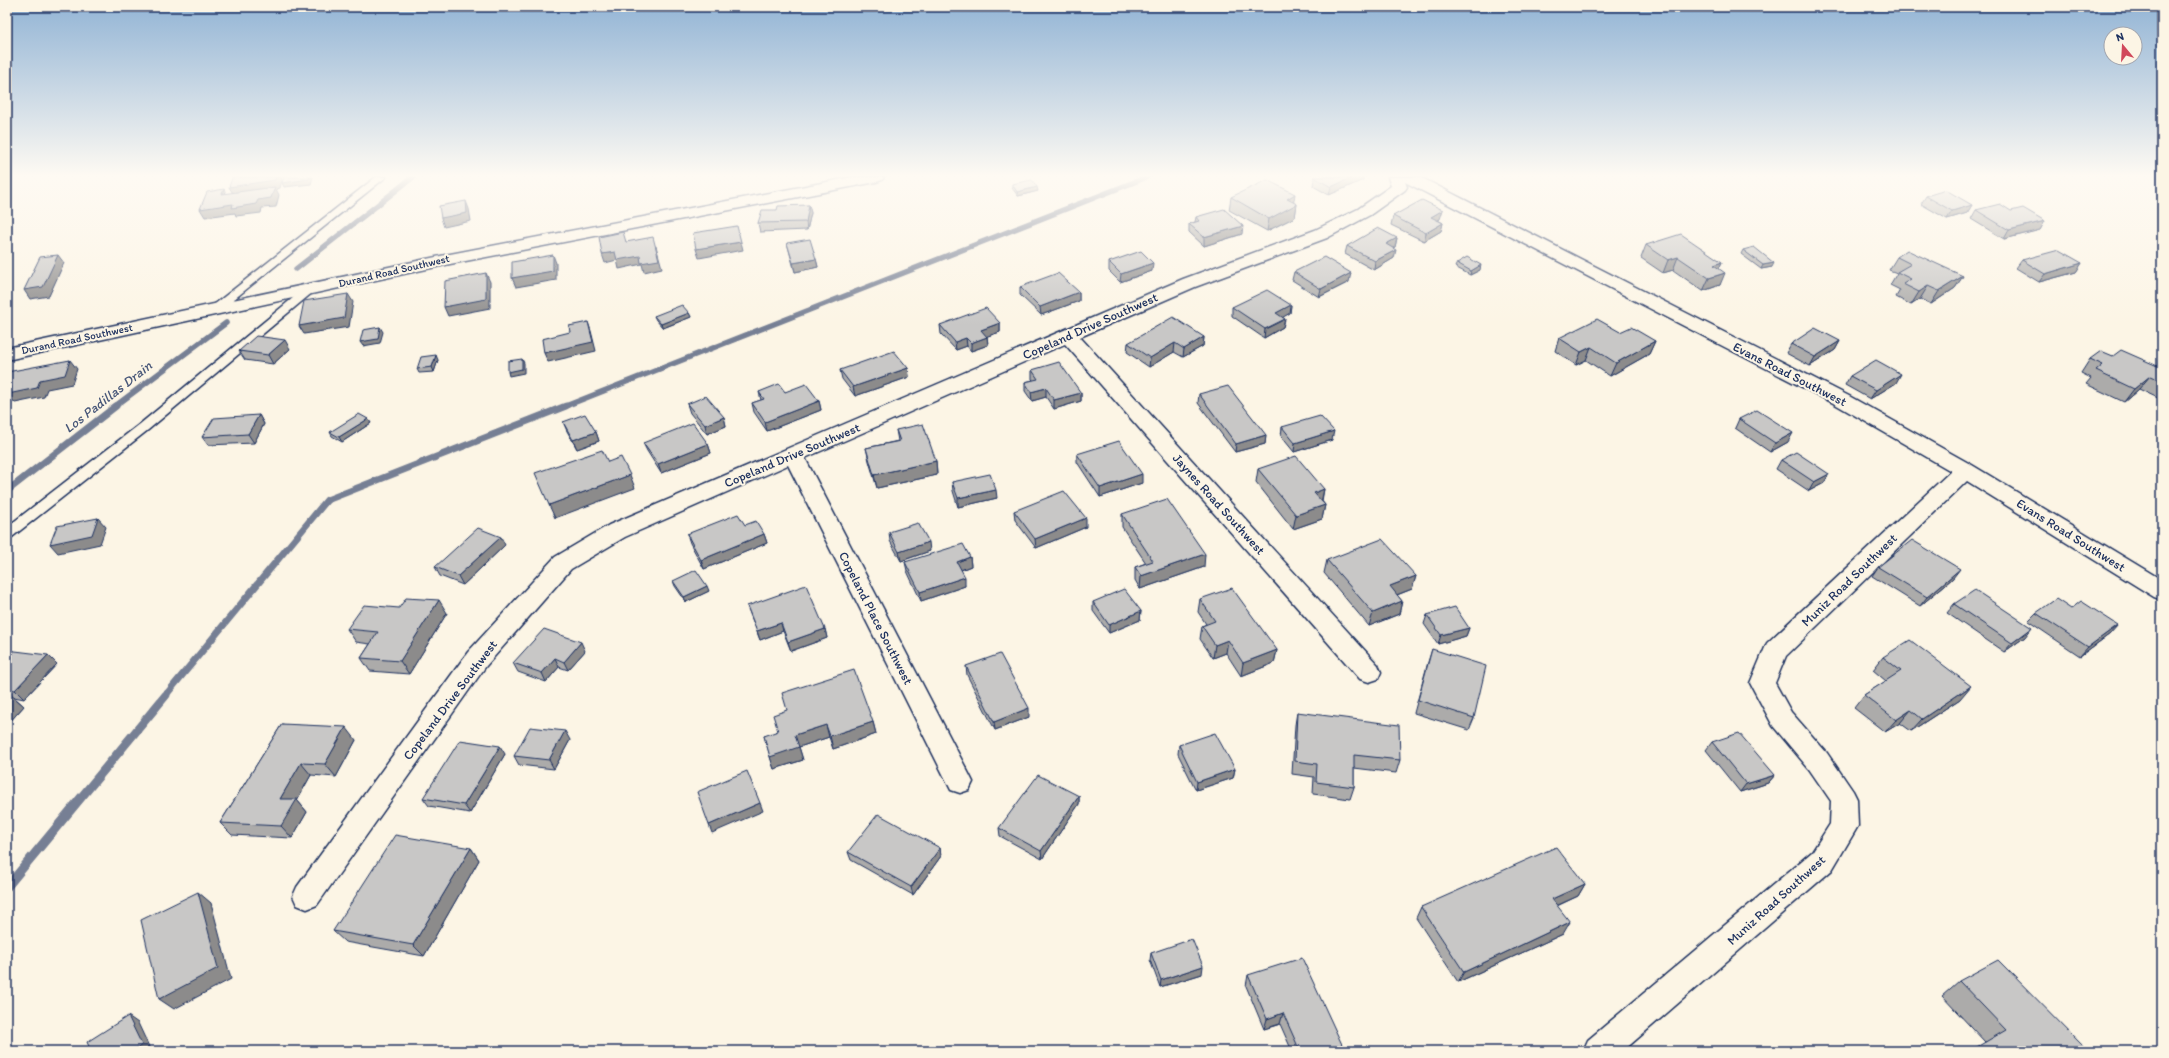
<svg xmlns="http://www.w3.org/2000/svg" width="2169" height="1058" font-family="Itim,sans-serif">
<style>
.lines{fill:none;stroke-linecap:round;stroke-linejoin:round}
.stream-far2{stroke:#767f94;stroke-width:5.5}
.stream-far1{stroke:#767f94;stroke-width:7}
.stream{stroke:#767f94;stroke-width:9}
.lane-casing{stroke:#1b2f5e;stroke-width:3}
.street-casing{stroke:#1b2f5e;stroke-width:3}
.lane{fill:#fcf5e5;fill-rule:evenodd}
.street{fill:#fcf5e5;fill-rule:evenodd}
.wall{fill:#acabaa;stroke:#1b2f5e}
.shaded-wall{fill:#8c8b8b;stroke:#1b2f5e}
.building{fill:#c8c7c6;stroke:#1b2f5e}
.labels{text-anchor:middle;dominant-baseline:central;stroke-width:4;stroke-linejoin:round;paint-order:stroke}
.far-street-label{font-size:11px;fill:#1b2f5e;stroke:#fcf5e5}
.street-label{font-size:13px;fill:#1b2f5e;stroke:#fcf5e5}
.water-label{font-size:14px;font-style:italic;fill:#485779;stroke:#fcf5e5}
</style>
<rect width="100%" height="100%" fill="#fcf5e5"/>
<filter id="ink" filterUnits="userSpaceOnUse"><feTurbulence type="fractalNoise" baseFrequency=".025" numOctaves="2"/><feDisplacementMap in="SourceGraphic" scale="8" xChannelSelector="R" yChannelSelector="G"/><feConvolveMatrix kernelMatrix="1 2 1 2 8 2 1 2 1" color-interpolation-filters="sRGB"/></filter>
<g filter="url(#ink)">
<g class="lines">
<path class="stream-far2" d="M296 269 413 177
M114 407 226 323
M563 407 1147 177"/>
<path class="stream-far1" d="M7 491 116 406
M165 696 327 500 566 406"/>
<path class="stream" d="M7 887 166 695"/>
<g class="lane-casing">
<path id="lane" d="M376 177H386L218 312H210L209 310 210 308Z
M309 287 313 288 314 290 313 292 148 430 12 537 7 539V527L140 424 305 288Z"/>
</g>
<g class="street-casing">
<path id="street" d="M853 177H884L882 180 876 182 450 264 7 360V348L450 254Z
M1388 177H1420L1849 396 1972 465 2162 580V600L2154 597 1967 481 1786 656 1775 683 1791 712 1827 753 1853 791 1857 799 1858 826 1832 870 1623 1051H1583L1588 1040 1812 852 1830 824 1831 801 1809 769 1773 726 1750 683 1767 643 1951 471 1835 404 1405 182 1407 187 1405 190 1370 215 1327 238 1195 287 1080 337 1378 665 1381 672 1378 679 1369 682 1360 679 1065 344 805 458 969 774 973 782 969 790 960 793 951 790 788 465 625 537 571 569 486 666 317 905 307 909 297 905 293 896 297 887 468 652 555 557 609 525 1183 279 1315 230 1358 209 1391 186Z"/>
</g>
<use href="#lane" class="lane"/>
<use href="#street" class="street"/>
</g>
<path class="wall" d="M1313 177H1363V180L1329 195 1313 186 1314 177Z
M1012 184 1038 191 1018 196 1012 188Z
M1926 196 1972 205 1967 213 1947 219 1921 204Z
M1231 197 1297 204 1295 217 1267 231 1229 210Z
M809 205 811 213 807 230 760 232 758 223 777 210Z
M1976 210 2045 221 2040 230 2004 239 1971 219Z
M1393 216 1440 219 1438 220 1443 223 1441 231 1424 241 1391 225Z
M1196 217 1242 234 1204 246 1189 232V224L1195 222Z
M1397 238 1395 247 1392 248 1394 258 1374 270 1345 254 1347 246Z
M787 243 816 259 818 267 795 272Z
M1646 245 1722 262 1719 268 1720 285 1703 291 1673 270 1663 273 1641 258Z
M1743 250 1772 267 1761 269 1741 254Z
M1897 257 1963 276 1955 288 1931 304 1920 299 1911 305 1896 297 1900 290 1890 285 1897 273 1889 270Z
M2022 260 2082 263 2076 272 2039 282 2016 268Z
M1109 262 1152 271 1120 282 1109 271Z
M1457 263 1480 270 1470 275 1455 267Z
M1294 272 1349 282 1319 297 1292 280Z
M1020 287 1079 292V301L1041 315 1020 295Z
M1291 305 1290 313 1282 317 1285 319 1283 327 1264 338 1232 316V307Z
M689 313 691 317 663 328 656 320 654 316Z
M1000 323V332L987 336 988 345 971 351 967 346 956 350 941 334 940 325Z
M1620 332 1655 341 1649 354 1610 376 1586 360 1576 365 1555 351 1559 338Z
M1204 337 1203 346 1183 357 1174 352 1149 367 1127 352 1128 343Z
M1840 341 1835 350 1810 366 1786 353 1791 344Z
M290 349 273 364 245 360 239 351Z
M2113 356 2162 368V400L2139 389 2124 402 2086 384 2091 378 2081 373 2090 359Z
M438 360 434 372 419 373 417 369Z
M908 368 909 377 855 396 842 379 840 370Z
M1032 370 1081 393V401L1054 409 1046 397 1032 401 1025 391V382L1033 380 1032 379Z
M1850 376 1896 383 1870 399 1845 385Z
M759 392H785L819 401 821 410 767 431 754 412 752 403 761 400Z
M1199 394 1266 435 1265 444 1235 452 1198 403Z
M687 404 724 417 726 426 707 434 690 413Z
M259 415 264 424 254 443 208 445 202 437Z
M368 419 371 423 342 442 332 436 330 432Z
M1739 419 1788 442 1770 452 1735 428Z
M563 422 596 432 599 441 577 449 567 431Z
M1282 427 1332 440 1294 452 1281 436Z
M896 430 936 461 937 475 877 488 869 461 866 448 898 441Z
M643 443 708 444 711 453 661 473 647 451Z
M2162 445V466L2160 465V448Z
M1077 454 1142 483 1100 497 1077 462Z
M1781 460 1824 483 1809 491 1776 469Z
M1258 469 1324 489 1322 501 1325 505 1322 519 1293 529 1256 482Z
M952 482 997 498 958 507 953 491Z
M1014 511 1086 527 1036 548 1015 520Z
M1122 514 1204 567 1140 589 1135 580V567L1146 563 1122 527Z
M745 525 764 534 767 543 704 569 690 543 687 534Z
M889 532 930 551 901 561 890 541Z
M505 545 463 585 440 576 435 567Z
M970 557 971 566 961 570 965 586 921 601 907 571 905 562Z
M1327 560 1416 576 1412 589 1397 595 1402 601 1399 614 1369 626 1324 573Z
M1878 567 1953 578 1920 606 1872 576Z
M673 581 709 591 686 602 675 586Z
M1200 599 1277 650 1274 663 1241 676 1226 653 1213 658 1200 639 1202 626 1206 624 1198 612Z
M1093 602 1141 611 1140 620 1109 633 1093 611Z
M1954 604 2025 637 2004 652 1947 613Z
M747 606 825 629 827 638 791 651 783 631 760 640Z
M447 613 409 674 370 671 361 658 370 644 356 642 347 629Z
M2036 613 2110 634 2080 656 2028 621Z
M1427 615 1469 628 1466 636 1438 644 1424 624Z
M1432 649 1474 718 1469 730 1414 713 1428 662Z
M7 650 57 664 24 699 14 697 24 706 7 725Z
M585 651 568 670 559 667 546 682 518 672 513 663Z
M1883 657 1960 699 1911 731 1900 723 1885 732 1854 708 1864 695 1886 681 1873 670Z
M966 666 1029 717 995 730 967 675Z
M1297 712 1400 760 1396 773 1354 768V787L1350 799 1313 794 1314 777 1292 774 1295 725Z
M873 722 876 734 833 749 829 737 799 747 803 760 774 769 764 736Z
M282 724 356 740 336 777 311 775 297 800 307 812 292 838 232 835 220 823Z
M570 740 554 769 519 765 514 756Z
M1712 742 1775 775 1768 783 1740 792 1706 750Z
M1179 745 1235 769 1233 778 1196 790 1178 754Z
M505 754 470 813 429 806 423 798Z
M1079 796V804L1042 859 1000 836 999 828Z
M471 848 479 860 424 956 345 942 333 931Z
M940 848 941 856 913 895 851 860 848 852Z
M1585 884 1578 896 1557 906 1563 934 1458 982 1416 918 1421 907Z
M1151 953 1202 974 1160 987 1150 960Z
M1248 975 1345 1051H1292L1280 1024 1264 1029 1246 986Z
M1959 981 2088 1051 1985 1042 1942 996Z"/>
<path class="shaded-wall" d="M276 177H281L282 180 280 188 276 189 279 195 276 207 262 208 261 213 236 216 235 213 205 217 200 209 234 195 229 187Z
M310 177H313L311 184 284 187 282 183Z
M1353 177H1363V180L1329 195 1331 187Z
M1037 187 1038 191 1018 196 1017 192Z
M224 189 228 198 222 194Z
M1295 194 1293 206 1297 204 1295 217 1267 231 1269 219 1287 199Z
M466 201 469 209 471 221 444 227 441 218Z
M809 205 811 213 807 230 806 222Z
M1972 205 1967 213 1947 219 1952 211Z
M1443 210 1440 219 1429 225 1431 217Z
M2045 221 2040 230 2004 239 2009 230Z
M1443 223 1441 231 1424 241 1426 233Z
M1243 226 1242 234 1204 246V237Z
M1397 238 1395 247 1384 253 1386 244Z
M741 242 743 250 699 258 696 249Z
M656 246 662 268 644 272 642 264 619 269 617 260 605 263 602 254Z
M1396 250 1394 258 1374 270 1375 261Z
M58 255 64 263 49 296 30 299 24 290Z
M553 255 556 263V280L516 287 512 278Z
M1678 257 1673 270 1663 273 1668 260Z
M816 259 818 267 795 272 793 263Z
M1722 262 1716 275 1714 265Z
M1153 263 1152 271 1120 282 1121 274Z
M1774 263 1772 267 1761 269 1763 265Z
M2082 263 2076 272 2039 282 2045 274Z
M1481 265 1480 270 1470 275 1471 271Z
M486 273 490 282V308L448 316 444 307Z
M1351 273 1349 282 1319 297 1321 289Z
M1725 273 1720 285 1703 291 1709 278Z
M1963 276 1955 288 1931 304 1939 291Z
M1928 286 1920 299 1911 305 1919 292Z
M1079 292V301L1041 315 1040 307Z
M348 294 353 302 349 327 304 334 299 326Z
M1291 305 1290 313 1275 322 1276 313Z
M689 313 691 317 663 328 661 324Z
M1285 319 1283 327 1264 338 1265 329Z
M588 322 591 331 596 351 548 362 544 353Z
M1000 323V332L982 338 981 330Z
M380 327 383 332 380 343 363 346 360 342Z
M987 337 988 345 971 351V343Z
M1204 337 1203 346 1183 357 1184 349Z
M966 338 967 346 956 350 955 342Z
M285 340 290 349 273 364 268 355Z
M1655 341 1649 354 1610 376 1616 363Z
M1840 341 1835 350 1810 366 1815 357Z
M1175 343 1174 352 1149 367 1150 358Z
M1591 347 1586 360 1576 365 1581 352Z
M436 355 438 360 434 372 432 367Z
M522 359 524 363V373L509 376 508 372Z
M70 360 77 369 72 384 47 389 44 397 15 403 10 397 7 398V387L40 380Z
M908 368 909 377 855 396 853 387Z
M1901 374 1896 383 1870 399 1876 390Z
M2150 376 2139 389 2124 402 2134 389Z
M1046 388V397L1032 401 1031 392Z
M1081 393V401L1054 409V400Z
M819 401 821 410 767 431 765 422Z
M259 415 264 424 254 443 248 434Z
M724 417 726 426 707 434 705 425Z
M368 419 371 423 342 442 339 437Z
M1334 431 1332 440 1294 452 1295 443Z
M596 432 599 441 577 449 573 440Z
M1793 433 1788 442 1770 452 1775 443Z
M1266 435 1265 444 1235 452 1236 444Z
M708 444 711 453 661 473 658 464Z
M936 461 937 475 877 488 874 475Z
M1142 474V483L1100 497V488Z
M1829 474 1824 483 1809 491 1814 482Z
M630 475 635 488 555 518 549 505Z
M1324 489 1321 503 1314 493Z
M996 490 997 498 958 507V498Z
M1325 505 1322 519 1293 529 1296 515Z
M98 518 106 527 100 544 58 553 50 544Z
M1086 518V527L1036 548 1035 539Z
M764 534 767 543 704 569 701 560Z
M501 537 505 545 463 585 458 576Z
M929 542 930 551 901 561 899 552Z
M1205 554 1204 567 1140 589 1141 576Z
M970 557 971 566 958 571 957 562Z
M1960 569 1953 578 1920 606 1927 597Z
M1416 576 1412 589 1386 599 1390 586Z
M965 577V586L921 601 920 592Z
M707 586 709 591 686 602 684 597Z
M439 600 447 613 409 674 400 661Z
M1402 601 1399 614 1369 626 1373 613Z
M1141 611 1140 620 1109 633V625Z
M781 623 783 631 760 640 757 631Z
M2118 625 2110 634 2080 656 2088 647Z
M1469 628 1466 636 1438 644 1441 635Z
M2032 628 2025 637 2004 652 2012 643Z
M825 629 827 638 791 651 788 642Z
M1228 640 1226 653 1213 658 1215 645Z
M581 642 585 651 568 670 564 662Z
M1277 650 1274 663 1241 676 1243 663Z
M48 655 57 664 24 699 15 690Z
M555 658 559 667 546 682 542 673Z
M1971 686 1960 699 1911 731 1922 719Z
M10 694 24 706 7 725V697Z
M1029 708V717L995 730 994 722Z
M1911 710 1900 723 1885 732 1896 720Z
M873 722 876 734 833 749 830 736Z
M826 725 829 737 799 747 803 760 774 769 770 757 795 735Z
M346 727 356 740 336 777 325 764Z
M565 731 570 740 554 769 549 760Z
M500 746 505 754 470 813 464 805Z
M301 763 311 775 297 800 307 812 292 838 281 826 280 799Z
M1235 769 1233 778 1196 790 1197 782Z
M1775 775 1768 783 1740 792 1746 784Z
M1079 796V804L1042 859 1041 851Z
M760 803 763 811 712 833 709 825Z
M471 848 479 860 424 956 413 945Z
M940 848 941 856 913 895 911 887Z
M1585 884 1578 896 1545 911 1552 899Z
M198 892 211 903 231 979 174 1009 159 999Z
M1570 922 1563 934 1458 982 1464 972Z
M1203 966 1202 974 1160 987 1161 980Z
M1283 1013 1280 1024 1264 1029 1267 1019Z
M128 1016 138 1023 151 1051H133Z"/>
<path class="building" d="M240 177H276L275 180 229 187 232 178Z
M284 177H310L309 179 282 183Z
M1314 177H1353L1331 187Z
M1032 180 1037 187 1017 192 1012 184Z
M1267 180 1295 194 1287 199 1297 204 1269 219 1231 197Z
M275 187 271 198 258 200 256 204 232 208 233 204 200 209 207 192 224 189 222 194Z
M1946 190 1972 205 1952 211 1926 196Z
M1422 200 1443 210 1431 217 1443 223 1426 233 1393 216Z
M466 201 467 213 441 218 439 206Z
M2000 204 2011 211 2023 208 2045 221 2009 230 1976 210Z
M809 205 806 222 758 223 762 210H777L778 206Z
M1224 209 1243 226 1204 237 1189 224 1199 221 1196 217Z
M737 226 741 242 696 249 693 233Z
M1378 228 1397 238 1386 244 1396 250 1375 261 1347 246Z
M623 232 626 242 653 237 659 260 641 263 640 256 617 260 615 252 602 254 599 237Z
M1681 234 1722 262 1714 265 1725 273 1709 278 1678 257 1668 260 1646 245Z
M810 239 816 259 793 263 787 243Z
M1754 247 1774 263 1763 265 1743 250Z
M1907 250 1963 276 1939 291 1928 286 1919 292 1903 284 1911 279 1897 272 1911 264 1897 257Z
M2059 250 2082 263 2045 274 2022 260Z
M1141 251 1153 263 1121 274 1109 262Z
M58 255 43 287 24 290 40 257Z
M553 255V271L512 278V262Z
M1324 257 1351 273 1321 289 1294 272Z
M1467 257 1481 265 1471 271 1457 263Z
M486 273V299L444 307 445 281Z
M1058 273 1079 292 1040 307 1020 287Z
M1267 290 1291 305 1276 313 1285 319 1265 329 1232 307Z
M348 294 344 318 299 326 304 301Z
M682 305 689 313 661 324 654 316Z
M986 308 1000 323 981 330 987 337 971 343 966 338 955 342 940 325Z
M1173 317 1204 337 1184 349 1175 343 1150 358 1128 343Z
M1597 319 1620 332 1631 327 1655 341 1616 363 1591 347 1581 352 1559 338Z
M588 322 593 342 544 353 542 339 570 332 569 326Z
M380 327 378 339 360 342 363 330Z
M1815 328 1840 341 1815 357 1791 344Z
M256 336 285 340 268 355 239 351Z
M2121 350 2162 368V381L2150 376 2134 389 2096 371 2103 365 2090 359 2101 351 2113 356Z
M894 351 908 368 853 387 840 370Z
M436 355 432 367 417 369 421 357Z
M522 359V369L508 372V361Z
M70 360 65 375 40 380 37 388 8 394 11 387H7V372Z
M1876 360 1901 374 1876 390 1850 376Z
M1059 362 1081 393 1054 400 1046 388 1031 392 1025 382 1038 379 1032 370Z
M779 384 785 392 806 384 819 401 765 422 752 403 764 399 759 392Z
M1228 386 1266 435 1236 444 1199 394Z
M706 396 724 417 705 425 687 404Z
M1757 410 1793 433 1775 443 1739 419Z
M359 414 368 419 339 437 330 432Z
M585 414 596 432 573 440 563 422Z
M259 415 248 434 202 437 214 418Z
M1320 416 1334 431 1295 443 1282 427Z
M693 423 708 444 658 464 643 443Z
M923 424 936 461 874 475 866 448 900 441 896 430Z
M1119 441 1142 474 1100 488 1077 454Z
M602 450 608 462 621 457 630 475 549 505 535 473Z
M1796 452 1829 474 1814 482 1781 460Z
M1296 456 1324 489 1314 493 1325 505 1296 515 1258 469Z
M990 474 996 490 958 498 952 482Z
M1064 491 1086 518 1035 539 1014 511Z
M1167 499 1205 554 1141 576 1135 567 1153 561 1122 514Z
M738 514 745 525 756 521 764 534 701 560 687 534Z
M98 518 92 535 50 544 57 526Z
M918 523 929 542 899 552 889 532Z
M478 528 501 537 458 576 435 567Z
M1382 539 1416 576 1390 586 1402 601 1373 613 1327 560Z
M1912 540 1960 569 1927 597 1878 567Z
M963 544 970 557 957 562 965 577 920 592 905 562Z
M696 570 707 586 684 597 673 581Z
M806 585 825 629 788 642 781 623 757 631 747 606Z
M1232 588 1277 650 1243 663 1228 640 1215 645 1202 626 1215 621 1200 599Z
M1124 589 1141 611 1109 625 1093 602Z
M1975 590 2032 628 2012 643 1954 604Z
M406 598 439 600 400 661 361 658 378 632 347 629 364 605 399 608Z
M2056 599 2071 609 2081 601 2118 625 2088 647 2036 613Z
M1455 607 1469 628 1441 635 1427 615Z
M544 629 581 642 564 662 555 658 542 673 513 663Z
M1910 640 1971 686 1922 719 1911 710 1896 720 1864 695 1901 671 1883 657Z
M1432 649 1486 666 1474 718 1418 700Z
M7 650 48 655 15 690 7 689Z
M1000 654 1029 708 994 722 966 666Z
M854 670 873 722 830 736 826 725 795 735 799 747 770 757 764 736 778 731 773 715 787 710 782 693Z
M7 693 10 694 7 697Z
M1297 712 1399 725 1400 760 1354 755V787L1316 782 1317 764 1295 761Z
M282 724 346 727 325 764 301 763 280 799H297L281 826 220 823Z
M530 727 565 731 549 760 514 756Z
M1215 733 1235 769 1197 782 1179 745Z
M1739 733 1775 775 1746 784 1712 742Z
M460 740 500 746 464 805 423 798Z
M747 771 760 803 709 825 697 792Z
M1038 775 1079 796 1041 851 999 828Z
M878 814 940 848 911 887 848 852Z
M395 835 471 848 413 945 333 931Z
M1556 847 1585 884 1552 899 1570 922 1464 972 1421 907Z
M198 892 218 968 159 999 141 920Z
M1192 939 1203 966 1161 980 1151 953Z
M1302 958 1345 1051H1300L1283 1013 1267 1019 1248 975Z
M1998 960 2088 1051H1970L2006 1030 1959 981Z
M128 1016 142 1045 133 1051H91L87 1042Z"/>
</g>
<linearGradient id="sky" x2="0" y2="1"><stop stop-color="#92b4d5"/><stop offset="0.54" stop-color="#fefaf3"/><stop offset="1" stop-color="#fefaf3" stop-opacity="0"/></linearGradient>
<rect width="2169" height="325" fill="url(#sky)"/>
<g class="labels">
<g class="far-street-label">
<text transform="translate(394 271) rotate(-13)">Durand Road Southwest</text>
<text transform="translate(77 339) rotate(-12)">Durand Road Southwest</text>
</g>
<g class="street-label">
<text transform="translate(1090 326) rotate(-24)">Copeland Drive Southwest</text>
<text transform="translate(1790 374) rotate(27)">Evans Road Southwest</text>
<text transform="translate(792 455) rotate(-23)">Copeland Drive Southwest</text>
<text transform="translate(1219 504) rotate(48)">Jaynes Road Southwest</text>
<text transform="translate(2071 535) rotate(32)">Evans Road Southwest</text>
<text transform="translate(1849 580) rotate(-44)">Muniz Road Southwest</text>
<text transform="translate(876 618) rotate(63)">Copeland Place Southwest</text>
<text transform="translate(450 700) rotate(-53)">Copeland Drive Southwest</text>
<text transform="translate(1776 900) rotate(-42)">Muniz Road Southwest</text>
</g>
<g class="water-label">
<text transform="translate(108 397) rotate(-38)">Los Padillas Drain</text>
</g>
</g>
<rect width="2169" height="1058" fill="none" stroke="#fcf5e5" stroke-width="24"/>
<rect x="12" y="12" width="2145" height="1034" fill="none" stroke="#1b2f5e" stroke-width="1.5" filter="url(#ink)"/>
<g transform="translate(2123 46) rotate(342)"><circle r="19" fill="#fcf5e5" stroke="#a2a6af"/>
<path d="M0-3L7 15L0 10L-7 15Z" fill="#d1495b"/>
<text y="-6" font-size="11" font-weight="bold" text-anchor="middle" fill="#1b2f5e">N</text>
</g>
</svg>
